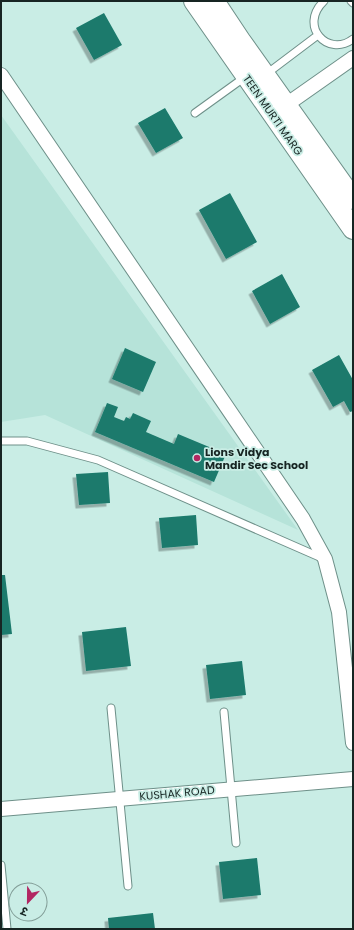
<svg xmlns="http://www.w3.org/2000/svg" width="354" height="930" font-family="Poppins,'Noto Sans Devanagari',sans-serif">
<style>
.built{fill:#b6e3d9}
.building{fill:#1b7a6c;filter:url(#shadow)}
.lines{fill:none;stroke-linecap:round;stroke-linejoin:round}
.service-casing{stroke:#6e9089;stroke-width:9}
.minor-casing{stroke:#6e9089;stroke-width:16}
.secondary-casing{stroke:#6e9089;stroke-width:22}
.service{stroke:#fff;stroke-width:7}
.minor{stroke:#fff;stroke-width:14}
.secondary{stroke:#fff;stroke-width:20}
.poi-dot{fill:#b22762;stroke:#c9ede5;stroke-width:1.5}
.labels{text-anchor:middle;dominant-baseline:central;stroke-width:3.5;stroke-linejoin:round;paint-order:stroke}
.street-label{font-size:11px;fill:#172523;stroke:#c9ede5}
.poi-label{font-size:11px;font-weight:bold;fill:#172523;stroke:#c9ede5;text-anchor:start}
</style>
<defs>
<filter id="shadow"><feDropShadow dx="-3.5" dy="3.5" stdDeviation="0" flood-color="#0004"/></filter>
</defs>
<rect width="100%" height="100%" fill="#c9ede5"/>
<path class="built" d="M1 115 298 530 45 415 1 422Z"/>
<path class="building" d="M104 13 122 45 94 60 76 28Z
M165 108 183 138 156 153 138 123Z
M230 193 257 242 226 259 199 210Z
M282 274 300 307 270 324 252 291Z
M125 348 156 362 143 392 112 379Z
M339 355 353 380V411L350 412 344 401 333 407 312 370Z
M107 403 118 407 114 417 124 421 126 417 130 419 133 413 151 421 146 432 174 444 178 434 226 454 214 482 95 432Z
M108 472 110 503 79 505 76 474Z
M196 515 198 545 162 548 159 518Z
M1 575H5L12 634 1 635Z
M126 627 131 666 86 671 82 632Z
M242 661 246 695 210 699 206 665Z
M257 858 261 895 223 899 219 862Z
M153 913 155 929H109L108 918Z"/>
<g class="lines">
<g class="service-casing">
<path id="service" d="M324 1C298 26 328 58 353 39
M351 1 353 3
M265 75 318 35
M195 113 245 77
M1 441H27L98 460 324 559
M111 708 128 886
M224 712 236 843
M1 865 7 929"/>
</g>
<g class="minor-casing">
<path id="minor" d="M1 75 303 519 325 559 339 612 353 743
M286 105 353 58
M1 809 353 779"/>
</g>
<g class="secondary-casing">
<path id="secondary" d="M194 1 353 229
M214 1 240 40 353 199"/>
</g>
<use href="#service" class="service"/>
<use href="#minor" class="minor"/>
<use href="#secondary" class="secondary"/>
</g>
<circle class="poi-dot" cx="197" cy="458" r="4"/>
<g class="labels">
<g class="street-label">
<text transform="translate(273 115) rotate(55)">TEEN MURTI MARG</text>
<text transform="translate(177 793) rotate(-5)">KUSHAK ROAD</text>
</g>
<g class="poi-label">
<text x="205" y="452">Lions Vidya<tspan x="205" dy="13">Mandir Sec School</tspan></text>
</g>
</g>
<rect width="354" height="930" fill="none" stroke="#172523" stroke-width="4"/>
<g transform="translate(28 902) rotate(202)"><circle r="19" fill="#c9ede5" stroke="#829d97"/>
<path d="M0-3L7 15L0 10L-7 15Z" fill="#b22762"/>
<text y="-6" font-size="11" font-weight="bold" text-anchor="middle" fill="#172523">उ</text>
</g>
</svg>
